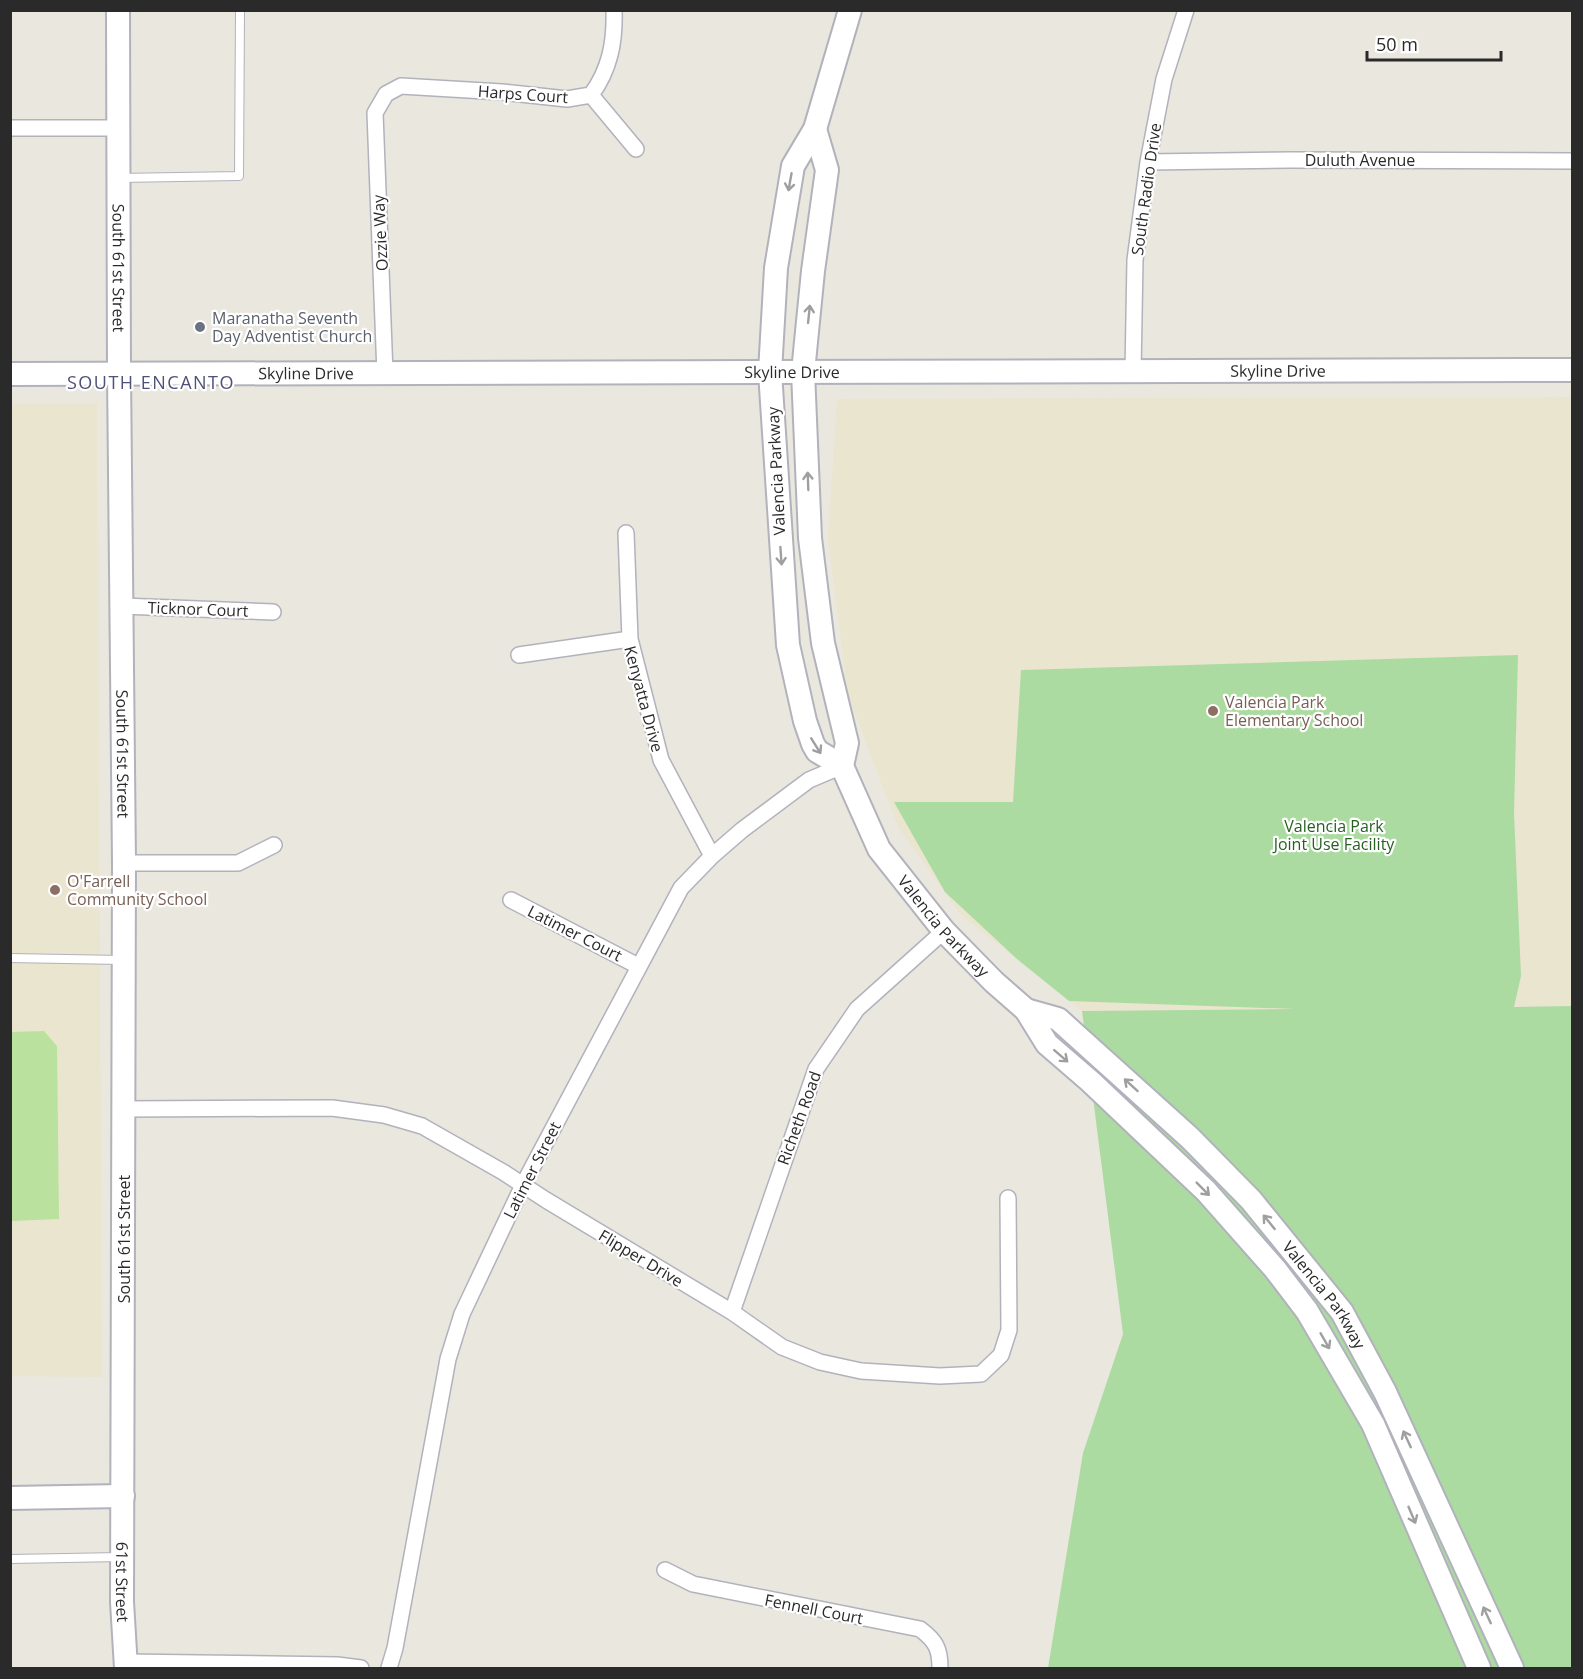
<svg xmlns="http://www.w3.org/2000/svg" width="1583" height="1679" font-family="'Open Sans',sans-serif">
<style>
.education{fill:#eae5cf}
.green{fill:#acdba1}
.pitch{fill:#bbe19e}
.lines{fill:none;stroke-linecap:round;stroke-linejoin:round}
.lane-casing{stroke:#b1b2bc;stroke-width:10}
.street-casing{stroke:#b1b2bc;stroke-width:18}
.secondary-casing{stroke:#b1b2bc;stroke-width:26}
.lane{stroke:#fff;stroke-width:8}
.street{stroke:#fff;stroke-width:15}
.secondary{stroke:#fff;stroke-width:22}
.oneway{stroke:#9f9f9f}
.worship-dot{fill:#6b7280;stroke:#fff;stroke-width:2}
.education-dot{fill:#8d6e63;stroke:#fff;stroke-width:2}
.labels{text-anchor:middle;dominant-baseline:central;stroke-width:4.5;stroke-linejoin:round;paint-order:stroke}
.street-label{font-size:16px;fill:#2a2a2a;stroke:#fff}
.worship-label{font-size:16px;fill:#5b616d;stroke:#fff;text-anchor:start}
.education-label{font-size:16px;fill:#785e54;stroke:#fff;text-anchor:start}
.park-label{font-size:16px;fill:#275f23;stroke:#fff}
.neighbourhood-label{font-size:18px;letter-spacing:1.5px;fill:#505176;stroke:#fff}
</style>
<rect width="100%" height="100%" fill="#eae7de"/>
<path class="education" d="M1572 397 1571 653 1572 1006 1082 1011 961 915 898 827 848 695 828 539 837 399Z
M11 404H97L102 1377 11 1376Z"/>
<path class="green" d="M1518 655 1514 813 1521 976 1514 1007 1572 1006V1668H1048L1083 1453 1123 1334 1082 1011 1295 1009 1069 1001 1017 959 945 892 894 802H1013L1021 670Z"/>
<path class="pitch" d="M44 1031 57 1046 59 1219 11 1221V1032Z"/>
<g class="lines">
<g class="lane-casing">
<path id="lane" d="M119 178 239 176 240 10
M10 958 122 960
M10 1559 121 1557"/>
</g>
<g class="street-casing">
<path id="street" d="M591 95C610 69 615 42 614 10
M10 128H118
M1148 162 1291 160 1572 161
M1133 372 1135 260 1148 162 1164 79 1186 10
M385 374 375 113 386 94 401 86 502 92 567 99 591 95 636 149
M626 533 630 639 661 760 712 856
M122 606 273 612
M519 655 630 639
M124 863H238L274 845
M511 900 638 966
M124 1109 332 1108 384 1115 422 1126 503 1172 546 1200 732 1312 782 1347 820 1362 861 1371 940 1376 981 1374 1001 1355 1009 1330 1008 1198
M732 1312 816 1069 857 1009 944 931
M665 1570 693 1584 920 1629C936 1641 940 1649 940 1668
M125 1662 337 1665 361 1668
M389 1668 395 1648 448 1359 462 1314 523 1185 681 888 712 856 742 830 809 780 842 766"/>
</g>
<g class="secondary-casing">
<g id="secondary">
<path id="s1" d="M118 10 119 373 124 863 122 1602 126 1668"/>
<path id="s2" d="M815 129 827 170 813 271 803 372 810 538 823 643 847 743 842 766 879 849 944 931 994 982 1026 1010 1047 1044 1091 1082 1206 1191 1275 1269 1307 1311 1373 1424 1479 1668"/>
<path id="s3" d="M10 374 1572 370"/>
<path d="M842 766 817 751 813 744 805 721 788 645 770 372 776 268 793 166 815 129 850 10"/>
<path id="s4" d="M1026 1010 1058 1019 1190 1138 1251 1200 1342 1312 1385 1392 1512 1668"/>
<path d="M10 1498 123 1496"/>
</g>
</g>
<use href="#lane" class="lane"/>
<use href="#street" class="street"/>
<use href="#secondary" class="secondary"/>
</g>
<defs><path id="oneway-shaft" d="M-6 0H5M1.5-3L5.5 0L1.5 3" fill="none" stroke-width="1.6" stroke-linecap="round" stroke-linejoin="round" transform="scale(1.5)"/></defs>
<g class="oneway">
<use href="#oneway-shaft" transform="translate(790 182) rotate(100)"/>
<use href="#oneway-shaft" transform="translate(809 314) rotate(-84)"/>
<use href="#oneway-shaft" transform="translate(808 481) rotate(-92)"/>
<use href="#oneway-shaft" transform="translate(781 556) rotate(86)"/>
<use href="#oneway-shaft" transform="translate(816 746) rotate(58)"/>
<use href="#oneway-shaft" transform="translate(1061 1056) rotate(41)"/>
<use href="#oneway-shaft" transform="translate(1131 1085) rotate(-138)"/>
<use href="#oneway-shaft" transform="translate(1203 1189) rotate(45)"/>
<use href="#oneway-shaft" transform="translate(1269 1222) rotate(-129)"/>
<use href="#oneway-shaft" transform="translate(1325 1341) rotate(60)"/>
<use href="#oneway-shaft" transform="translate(1407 1439) rotate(-115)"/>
<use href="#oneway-shaft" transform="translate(1412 1515) rotate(67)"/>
<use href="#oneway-shaft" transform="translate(1487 1615) rotate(-115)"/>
</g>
<circle class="worship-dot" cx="200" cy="327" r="6"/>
<g class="education-dot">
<circle cx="1213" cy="711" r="6"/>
<circle cx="55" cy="890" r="6"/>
</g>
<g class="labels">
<g class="street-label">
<text transform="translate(523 94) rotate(4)">Harps Court</text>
<text x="1360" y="160">Duluth Avenue</text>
<text transform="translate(1146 189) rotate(-82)">South Radio Drive</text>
<text transform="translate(380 233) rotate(-93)">Ozzie Way</text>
<text stroke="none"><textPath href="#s1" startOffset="258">South 61st Street</textPath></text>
<text stroke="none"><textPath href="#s3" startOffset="1268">Skyline Drive</textPath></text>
<text stroke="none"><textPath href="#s3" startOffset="782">Skyline Drive</textPath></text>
<text stroke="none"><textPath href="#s3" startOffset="296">Skyline Drive</textPath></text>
<text transform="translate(776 471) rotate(-93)">Valencia Parkway</text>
<text transform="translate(198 609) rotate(2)">Ticknor Court</text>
<text transform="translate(644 699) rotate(75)">Kenyatta Drive</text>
<text stroke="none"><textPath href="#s1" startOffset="744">South 61st Street</textPath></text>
<text stroke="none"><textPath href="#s2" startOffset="836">Valencia Parkway</textPath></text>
<text transform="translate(575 933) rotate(27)">Latimer Court</text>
<text transform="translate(799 1118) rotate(-70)">Richeth Road</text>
<text transform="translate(532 1170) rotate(-63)">Latimer Street</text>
<text transform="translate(124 1239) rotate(-90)">South 61st Street</text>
<text transform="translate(641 1258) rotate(31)">Flipper Drive</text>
<text stroke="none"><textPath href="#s4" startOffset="418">Valencia Parkway</textPath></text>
<text stroke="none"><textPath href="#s1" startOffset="1572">61st Street</textPath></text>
<text transform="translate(814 1609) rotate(11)">Fennell Court</text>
</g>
<g class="worship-label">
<text x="212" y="318">Maranatha Seventh<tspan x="212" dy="18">Day Adventist Church</tspan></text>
</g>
<g class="education-label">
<text x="1225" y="702">Valencia Park<tspan x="1225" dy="18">Elementary School</tspan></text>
<text x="67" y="881">O'Farrell<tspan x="67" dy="18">Community School</tspan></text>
</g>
<g class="park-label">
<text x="1334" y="826">Valencia Park<tspan x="1334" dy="18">Joint Use Facility</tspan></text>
</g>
<g class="neighbourhood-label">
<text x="151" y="382">SOUTH ENCANTO</text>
</g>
</g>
<rect width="1583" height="1679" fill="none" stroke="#2a2a2a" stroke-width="24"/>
<path d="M1367 51v9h134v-9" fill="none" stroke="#2a2a2a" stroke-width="3"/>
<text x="1376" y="51" font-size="18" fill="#2a2a2a" stroke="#ffffff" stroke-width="4.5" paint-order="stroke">50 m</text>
</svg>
